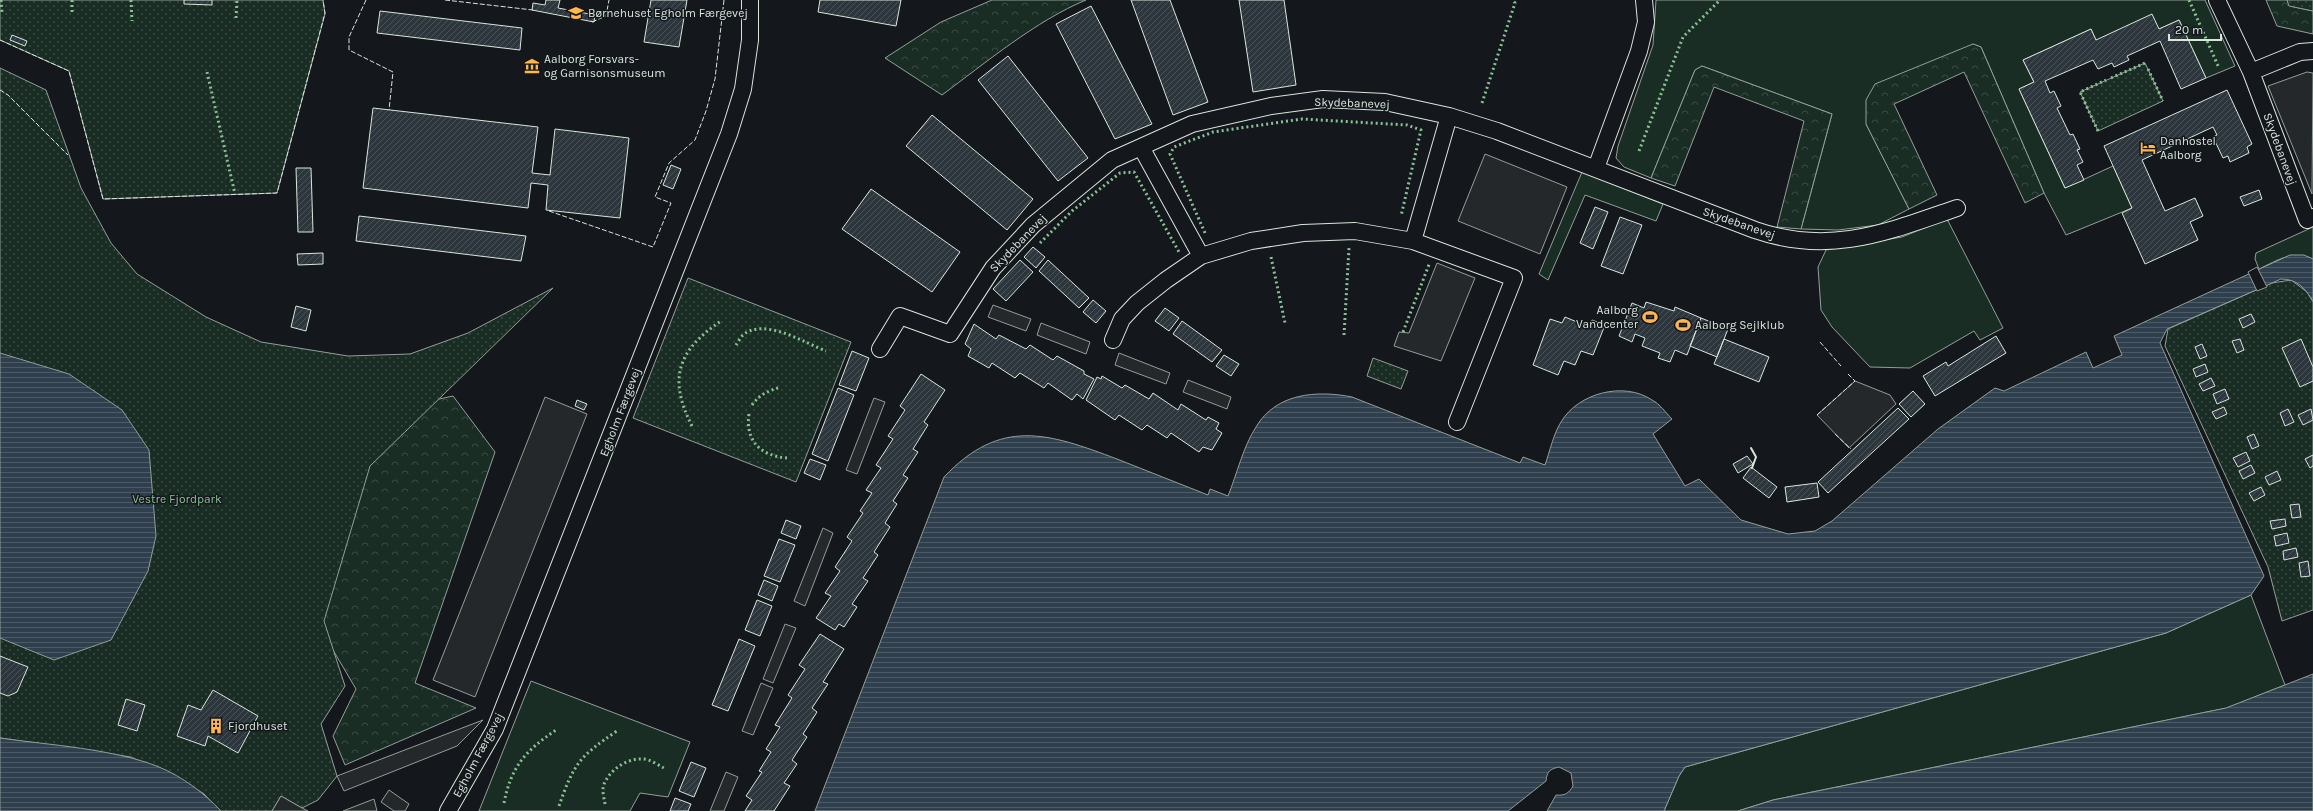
<svg xmlns="http://www.w3.org/2000/svg" width="2313" height="811" font-family="Karla,sans-serif">
<style>
.grass{fill:#1a2d24;stroke:#939e99}
.forest{fill:url(#forest-crowns);stroke:#939e99}
.park{fill:url(#park-dots);stroke:#939e99}
.parking{fill:#24282b;stroke:#939e99}
.water{fill:url(#water-rules);stroke:#939e99}
.pier{fill:#14181c;stroke:#939e99}
.building{fill:url(#building-hatch);stroke:#d8e6dc}
.lines{fill:none;stroke-linecap:round;stroke-linejoin:round}
.street-casing{stroke:#d8e6dc;stroke-width:18}
.street{stroke:#14181c;stroke-width:16}
.hedge{stroke:#8ac095;stroke-width:3;stroke-dasharray:2 3;stroke-linecap:butt}
.fence{stroke:#d8e6dc;stroke-width:1;stroke-dasharray:5 2;stroke-linecap:butt}
.wall{stroke:#d8e6dc;stroke-width:2}
.labels{text-anchor:middle;dominant-baseline:central;stroke-width:3;stroke-linejoin:round;paint-order:stroke}
.poi-label{font-size:12px;fill:#d8e6dc;stroke:#14181c;text-anchor:start}
.street-label{font-size:12px;fill:#d8e6dc;stroke:#14181c}
.park-label{font-size:12px;fill:#8ac095;stroke:#14181c}
</style>
<defs>
<pattern id="forest-crowns" width="20" height="18" patternUnits="userSpaceOnUse"><rect width="20" height="18" fill="#1a2d24"/><path d="M2 6a3 3 0 1 1 6 0M12 15a3 3 0 1 1 6 0" fill="none" stroke="#3b4b43"/></pattern>
<pattern id="park-dots" width="8" height="8" patternUnits="userSpaceOnUse"><rect width="8" height="8" fill="#1a2d24"/><path d="M2 2h.1M6 6h.1" fill="none" stroke="#3b4b43" stroke-width="1.8" stroke-linecap="round"/></pattern>
<pattern id="water-rules" width="6" height="5" patternUnits="userSpaceOnUse"><rect width="6" height="5" fill="#2f3f4d"/><path d="M0 2.5h6" fill="none" stroke="#4c5b66"/></pattern>
<pattern id="building-hatch" width="6" height="6" patternUnits="userSpaceOnUse"><rect width="6" height="6" fill="#2c363c"/><path d="M-1 1l2-2M0 6l6-6M5 7l2-2" fill="none" stroke="#4a5358"/></pattern>
</defs>
<rect width="100%" height="100%" fill="#14181c"/>
<path class="grass" d="M1656 0H2205L2235 66 2206 78 2179 20 2159 29 2096 40 2091 29 2023 60 2034 82 2019 89 2065 188 2113 166 2132 208 2066 235 2044 193 1981 47 1973 44 1866 124 1909 209 1878 225 1838 230 1801 229 1832 114 1702 66 1695 70 1651 178 1624 167 1616 158 1618 146 1653 45Z
M1582 172 1663 204 1656 221 1585 195 1548 280 1539 274Z
M1947 219 2003 328 1980 340 1974 331 1910 368 1870 367 1832 327 1821 310 1818 267 1826 250 1902 237Z
M2313 227V259C2292 250 2278 260 2259 269L2255 259 2256 253Z
M2251 595 2285 685 2227 708 1773 800 1738 811H1664L1679 776 1685 767 2166 633Z
M531 681 690 742 668 797 640 793 630 811H479Z"/>
<path class="forest" d="M992 0H1086C1037 20 984 64 942 95L885 58 941 22Z
M2266 0H2287L2290 6 2313 11V34L2277 26Z
M1973 44 1981 47 2044 193 2025 203 1964 72 1894 104 1937 195 1909 209 1866 124V100L1875 84Z
M1702 66 1832 114 1801 229 1777 227 1804 121 1714 87 1675 186 1651 178 1695 70Z
M453 396 495 452 415 683 476 708 345 765 333 736 356 689 320 628 357 445 416 404Z"/>
<path class="park" d="M0 0H323L325 14 277 193 103 199 69 71 0 40Z
M2287 0H2313V11L2289 6Z
M2145 63 2163 101 2098 131 2080 92Z
M0 68 46 90 81 188 111 243 137 274 206 317 261 342 348 356 410 354 468 333 553 288 370 466 324 621 345 686 321 724 337 776 318 800 302 808 281 796 272 811H221L203 793 131 757 0 738Z
M688 278 851 342 796 482 633 418Z
M2291 280 2307 292 2313 302V610L2282 621 2268 567 2165 346 2168 329 2272 283Z
M1373 358 1408 371 1401 389 1367 376Z"/>
<path class="parking" d="M2307 72 2313 73 2312 194 2268 86Z
M1485 154 1567 187 1540 254 1458 221Z
M1437 263 1475 278 1441 361 1394 346 1399 332 1409 333Z
M993 305 1031 319 1026 331 988 317Z
M1041 323 1090 342 1086 354 1037 335Z
M1119 353 1170 373 1166 384 1115 365Z
M1188 380 1231 397 1227 409 1183 392Z
M1855 381 1890 395 1896 404 1849 448 1817 415Z
M545 397 587 414 475 697 433 680Z
M874 398 885 402 857 474 846 470Z
M823 528 833 533 805 606 794 601Z
M785 624 796 628 773 683 763 679Z
M761 683 773 688 753 735 742 731Z
M483 720 457 746 344 791 337 776Z
M726 772 738 777 724 811H710Z
M389 790 409 804 405 811H394L381 802Z
M281 796 302 808 308 811H272Z
M374 799 377 811H343Z"/>
<path class="water" d="M2290 255H2304L2313 259V301C2305 288 2297 279 2281 279L2167 329 2160 343 2264 576 2251 595 2166 633 1685 767 1679 776 1664 811H1547L1556 795C1565 796 1569 793 1573 786L1571 773 1559 767C1550 769 1547 771 1546 781L1508 811H815L944 477C1001 417 1048 433 1117 459 1147 471 1178 483 1208 495L1210 489 1228 496C1237 474 1243 447 1256 427 1276 393 1317 390 1352 397L1520 463 1523 457 1545 465C1550 451 1553 435 1561 422 1578 393 1624 381 1652 400 1660 404 1666 413 1672 419L1653 434 1685 486 1699 479 1741 520 1788 534 1815 531 1832 521 1938 429 1995 388 2004 391 2086 352 2093 368 2122 355 2114 336Z
M0 353 69 374 122 410 149 450 156 536 148 571 111 640 54 660 0 638Z
M2313 674V811H1738L1773 800 2226 708Z
M0 738C49 745 115 749 159 767 183 777 204 793 221 811H0Z"/>
<path class="pier" d="M2257 267 2267 287 2257 291 2248 272Z"/>
<path class="building" d="M184 0H212V5L184 4Z
M546 0H560L558 8 595 15 594 22 532 10 533 3 545 5Z
M651 0H687L679 47 644 42Z
M820 0H901L896 26 818 12Z
M1131 0H1170L1208 102 1173 115Z
M1239 0H1284L1296 85 1253 92Z
M1091 6 1152 124 1115 139 1056 24Z
M380 11 522 28 520 50 377 33Z
M2152 14 2159 29 2179 20 2206 78 2181 89 2160 41 2127 56 2129 60 2114 67 2112 63 2098 69 2093 60 2045 81 2050 93 2054 91 2061 106 2057 108 2070 135 2073 134 2080 149 2077 150 2083 162 2077 165 2084 180 2065 188 2019 89 2034 82 2023 60 2091 29 2096 40Z
M12 35 27 41 25 46 10 40Z
M1008 56 1088 158 1058 181 978 80Z
M2227 90 2252 144 2247 147 2249 153 2230 162 2228 156 2223 158 2213 137 2217 135 2213 127 2142 160 2165 211 2195 198 2203 216 2190 222 2198 240 2145 264 2122 213 2132 208 2104 146Z
M373 108 538 127 532 173 550 175 555 129 629 138 620 218 546 210 548 185 531 183 528 208 363 188Z
M932 115 1033 199 1007 230 906 146Z
M671 165 681 169 673 189 663 185Z
M296 168H311L313 232H298Z
M871 189 960 252 932 292 842 229Z
M2259 190 2262 199 2244 206 2240 197Z
M1595 207 1608 212 1593 249 1580 243Z
M359 216 526 236 521 261 356 241Z
M1620 217 1642 225 1623 274 1601 266Z
M1033 247 1045 257 1036 268 1024 257Z
M323 253V264L298 265 297 254Z
M1020 260 1033 272 1006 301 993 289Z
M1048 260 1089 298 1079 308 1039 271Z
M1093 300 1106 311 1096 323 1083 312Z
M1646 302 1674 311 1675 307 1701 318 1687 355 1675 350 1670 362 1658 358 1660 353 1642 346 1645 338 1635 334 1632 342 1619 336 1632 303 1644 308Z
M296 306 311 310 306 331 291 327Z
M1165 308 1179 318 1169 331 1155 321Z
M2251 314 2255 322 2243 328 2239 319Z
M1565 317 1589 327 1592 320 1605 325 1593 355 1581 351 1575 365 1564 361 1558 375 1533 365 1550 319 1562 323Z
M1701 318 1728 329 1717 357 1690 346Z
M1182 321 1222 350 1212 362 1173 334Z
M974 324 996 339 999 335 1026 349 1030 345 1053 360 1057 356 1084 371V374L1094 379 1083 399 1077 394 1072 400 1048 383 1044 388 1020 373 1015 378 992 363 989 368 968 356 971 349 965 344Z
M1996 336 2006 353 1935 396 1923 376 1946 362 1948 366Z
M1724 339 1769 357 1759 382 1714 364Z
M2240 339 2244 350 2237 353 2232 341Z
M2301 339 2313 367V381L2300 387 2282 348Z
M2202 344 2207 356 2200 359 2195 347Z
M852 351 869 358 856 391 839 385Z
M1224 355 1239 364 1231 376 1216 366Z
M2205 364 2208 372 2196 377 2193 369Z
M921 374 945 390 924 422 928 425 913 449 918 452 903 475 908 478 893 501 897 504 885 523 890 527 874 552 878 555 863 578 868 581 852 604 857 607 844 627 839 624 835 630 816 618 831 596 825 593 840 571 835 567 852 541 847 537 863 513 860 511 872 493 866 490 881 468 876 465 893 439 888 436 905 410 900 406Z
M1102 376 1122 388 1125 385 1149 399 1153 393 1178 410 1181 404 1206 420 1208 417 1219 423 1216 429 1222 433 1212 450 1203 447 1199 452 1171 433 1167 438 1147 425 1142 430 1119 415 1115 420 1086 400 1097 377 1101 379Z
M2211 378 2215 386 2203 391 2199 384Z
M838 388 854 395 828 461 812 454Z
M2225 389 2229 399 2217 404 2213 394Z
M1913 391 1925 404 1911 417 1899 404Z
M577 400 587 404 584 410 575 406Z
M2224 407 2227 414 2216 419 2212 412Z
M1898 408 1909 419 1828 493 1818 482Z
M2288 409 2294 422 2285 426 2280 413Z
M2311 409 2313 420 2303 425 2298 415Z
M2254 434 2259 446 2252 449 2247 437Z
M2246 452 2250 461 2238 467 2233 458Z
M2313 455V466L2310 468 2305 459Z
M1747 456 1753 464 1738 473 1733 464Z
M810 459 826 465 820 480 804 473Z
M2251 465 2255 473 2243 479 2239 471Z
M1751 467 1777 487 1769 498 1743 478Z
M2277 471 2281 480 2269 485 2265 477Z
M1817 483 1819 497 1787 502 1785 487Z
M2261 487 2265 495 2254 501 2249 493Z
M2299 504 2301 517 2292 518 2290 505Z
M2285 519 2286 526 2272 529 2270 521Z
M786 520 801 526 796 539 781 533Z
M2287 533 2289 543 2276 546 2274 536Z
M779 539 795 545 780 582 764 576Z
M2296 548 2298 557 2284 560 2283 551Z
M2308 561 2310 576 2301 577 2299 563Z
M764 580 778 586 772 601 758 595Z
M757 600 772 606 760 636 745 630Z
M820 634 844 649 823 682 828 684 812 708 817 712 803 734 807 737 792 760 797 764 784 783 790 786 774 811H745L752 800 746 796 762 772 759 771 771 752 766 749 780 727 775 725 792 698 788 695 805 669 799 665Z
M739 639 755 646 728 711 712 705Z
M0 656 28 667 17 692 8 696 0 693Z
M213 690 258 716 238 753 208 736 205 746 177 736 188 705 201 710Z
M126 699 145 705 137 731 118 725Z
M691 762 706 768 694 797 679 791Z
M675 798 691 804 688 811H670Z"/>
<g class="lines">
<g class="street-casing">
<path id="street" d="M2217 0 2251 72 2307 220 2313 217
M2251 72 2300 52 2313 51
M1141 147 1201 256
M1596 168 1639 51 1646 22 1644 0
M1413 241 1449 116
M1113 340 1122 319 1137 303 1166 280 1201 256 1251 241 1303 233 1355 231 1413 241 1514 278 1457 422
M880 349 900 316 950 334 993 268 1033 225 1112 160 1192 124 1271 106 1323 99 1385 102 1449 116 1497 131 1755 230C1830 256 1887 232 1957 208
M448 811 495 729 729 134 743 89 750 40V0"/>
</g>
<use href="#street" class="street"/>
<path class="hedge" d="M1 0 2 12
M72 0V15
M131 0 132 21
M2189 0 2219 68
M236 18 237 0
M2148 69 2163 101
M207 72 235 194
M2111 78 2145 63
M1482 103 1515 3 1513 0
M2098 131 2080 92 2106 80
M1639 151 1683 37 1720 0
M1205 233 1170 154 1174 147 1213 132 1302 119 1407 125 1421 130 1401 216
M1040 243 1072 211 1120 173 1134 172 1179 252
M1271 257 1285 323
M1403 332 1430 262
M1344 335 1349 248
M736 345C738 342 741 337 743 335 764 317 805 343 826 351
M752 405C760 394 768 391 781 387
M749 414C745 441 761 456 787 458
M692 426C668 379 677 351 721 321
M504 803C511 767 525 751 556 730
M605 804C604 797 601 789 605 782 612 768 628 758 643 759 650 759 658 765 664 768
M559 806C574 763 580 756 617 731"/>
<path class="fence" d="M366 0 349 37V50L393 72 389 110
M445 0 533 10
M592 22 606 16 609 0
M0 40 69 71 103 199 277 193 325 13 323 0
M0 90 8 95 68 155
M549 211 653 247 671 203 655 197 669 163 695 140 706 111 715 79 724 0
M1820 342 1841 366
M1817 415 1855 381 1848 374
M1835 434 1851 449"/>
<path class="wall" d="M1751 448 1756 457 1752 468"/>
</g>
<defs>
<g id="school-bare" transform="scale(1.2)"><path d="M0-5L7-2L0 1L-7-2ZM-4 1L0 2.5L4 1V4Q0 6-4 4Z" fill="#ffb74d" stroke="#14181c" stroke-width="2.5" paint-order="stroke"/></g>
<g id="museum-bare" transform="scale(1.2)"><path d="M0-6L6-3V-2H-6V-3ZM-5-1h2V3h-2ZM-1-1h2V3h-2ZM3-1h2V3H3ZM-6 4H6V6H-6Z" fill="#ffb74d" stroke="#14181c" stroke-width="2.5" paint-order="stroke"/></g>
<g id="hotel-bare" transform="scale(1.2)"><path d="M-6-4.5h1.5V1H6V5H4.5V3h-9V5H-6ZM-4 0a1.8 1.8 0 1 1 3.6 0ZM.5 0V-2.5h3Q6-2.5 6 0Z" fill="#ffb74d" stroke="#14181c" stroke-width="2.5" paint-order="stroke"/></g>
<g id="stadium-bare" transform="scale(1.2)"><path d="M0-5a6.5 5 0 1 0 0 10a6.5 5 0 1 0 0-10ZM-3.5-1.8h7v3.6h-7Z" fill="#ffb74d" stroke="#14181c" stroke-width="2.5" paint-order="stroke"/></g>
<g id="building-bare" transform="scale(1.2)"><path d="M-4-6H4V6H1V3H-1V6H-4ZM-2.5-4.3h1.7v1.8h-1.7ZM.8-4.3h1.7v1.8H.8ZM-2.5-1h1.7V.8h-1.7ZM.8-1h1.7V.8H.8Z" fill="#ffb74d" stroke="#14181c" stroke-width="2.5" paint-order="stroke"/></g>
</defs>
<g fill-rule="evenodd">
<use href="#school-bare" x="576" y="13"/>
<use href="#museum-bare" x="532" y="66"/>
<use href="#hotel-bare" x="2148" y="148"/>
<use href="#stadium-bare" x="1650" y="317"/>
<use href="#stadium-bare" x="1683" y="325"/>
<use href="#building-bare" x="216" y="726"/>
</g>
<g class="labels">
<g class="poi-label">
<text x="588" y="13">Børnehuset Egholm Færgevej</text>
<text x="544" y="59">Aalborg Forsvars-<tspan x="544" dy="14">og Garnisonsmuseum</tspan></text>
<text x="2160" y="141">Danhostel<tspan x="2160" dy="14">Aalborg</tspan></text>
<text x="1638" y="310" text-anchor="end">Aalborg<tspan x="1638" dy="14">Vandcenter</tspan></text>
<text x="1695" y="325">Aalborg Sejlklub</text>
<text x="228" y="726">Fjordhuset</text>
</g>
<g class="street-label">
<text transform="translate(1352 103) rotate(2)">Skydebanevej</text>
<text transform="translate(2280 149) rotate(70)">Skydebanevej</text>
<text transform="translate(1739 223) rotate(19)">Skydebanevej</text>
<text transform="translate(1018 243) rotate(-46)">Skydebanevej</text>
<text transform="translate(620 412) rotate(-69)">Egholm Færgevej</text>
<text transform="translate(478 755) rotate(-62)">Egholm Færgevej</text>
</g>
<g class="park-label">
<text x="177" y="499">Vestre Fjordpark</text>
</g>
</g>
<path d="M2169 34v6h52v-6" fill="none" stroke="#d8e6dc" stroke-width="2"/>
<text x="2175" y="34" font-size="12" fill="#d8e6dc" stroke="#14181c" stroke-width="3" paint-order="stroke">20 m</text>
</svg>
